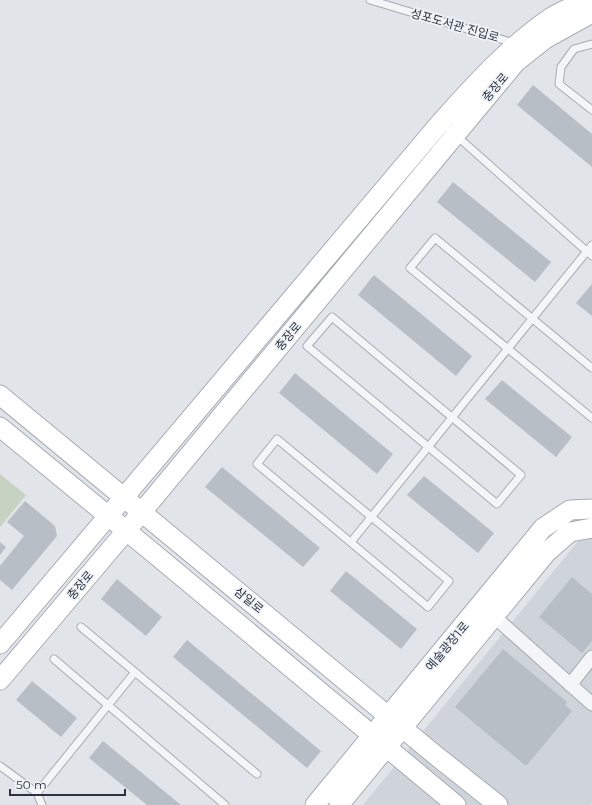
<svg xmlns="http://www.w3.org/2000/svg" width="592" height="805" font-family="Montserrat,'Noto Sans KR',sans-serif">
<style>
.built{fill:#cfd4db}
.green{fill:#c7d3c2}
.building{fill:#b8bec6}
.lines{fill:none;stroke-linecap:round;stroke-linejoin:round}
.lane-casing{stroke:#a6acb3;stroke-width:9}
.street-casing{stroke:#a6acb3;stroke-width:15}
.secondary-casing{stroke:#a6acb3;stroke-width:21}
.lane{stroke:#f3f5f7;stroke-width:7}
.street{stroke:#f3f5f7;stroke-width:13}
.secondary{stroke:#fff;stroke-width:19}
.labels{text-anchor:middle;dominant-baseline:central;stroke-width:3.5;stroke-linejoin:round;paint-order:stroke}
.street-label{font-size:12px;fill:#2a3340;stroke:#f0f3f6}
</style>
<rect width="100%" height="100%" fill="#e1e5e9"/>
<path class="built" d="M583 535 592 537V803L590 805H363Z"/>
<path class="green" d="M0 474 26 495 1 526H0Z"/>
<path class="building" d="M533 85 592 134V167L517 105Z
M453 182 551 262 535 282 437 202Z
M374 275 472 356 456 376 358 295Z
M592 284V316L576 303Z
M295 373 393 454 377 474 279 393Z
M502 380 572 437 556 457 485 399Z
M222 467 320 548 303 567 205 487Z
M424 476 494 533 478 553 407 495Z
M25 501 55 526 57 536 12 590 0 580V566L24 536 7 522Z
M0 542 6 547 0 555Z
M346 571 417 629 401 649 330 591Z
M572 577 592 594V641L582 653 539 617Z
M117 579 162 617 146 636 101 599Z
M187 640 321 751 307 768 173 657Z
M503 649 567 702 565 705 572 711 526 766 455 707Z
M32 681 77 718 61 737 16 700Z
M103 741 181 805H147L89 758Z"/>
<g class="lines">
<g class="lane-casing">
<path id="lane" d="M370 0 514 43
M592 44 574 49 561 67 559 84 592 110
M441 122 592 256
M332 317 521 475 497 504 307 346Z
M592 368 435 238 410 268 592 418
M277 439 449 581 428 607 257 464Z
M351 542 592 245
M81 627 257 774
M54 659 225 805
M0 766 37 793 42 805
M37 793 135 672"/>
</g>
<g class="street-casing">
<path id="street" d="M488 611 592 704
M570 685 592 657"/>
</g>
<g class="secondary-casing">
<path id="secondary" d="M0 395 434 754 498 805
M0 427 157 556 456 805
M0 644 441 122C475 84 509 46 552 17 563 10 577 5 588 0
M0 680 126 531 516 62 545 39 592 13
M315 805 543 528 570 510 592 509
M339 805 547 552 570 532 592 528"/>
</g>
<use href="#lane" class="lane"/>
<use href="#street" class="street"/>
<use href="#secondary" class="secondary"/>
</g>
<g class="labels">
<g class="street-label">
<text transform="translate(455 25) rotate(16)">성포도서관 진입로</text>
<text transform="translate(495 87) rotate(-50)">충장로</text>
<text transform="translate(288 336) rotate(-50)">충장로</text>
<text transform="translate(80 585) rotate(-50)">충장로</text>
<text transform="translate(249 600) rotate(39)">삼일로</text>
<text transform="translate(447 646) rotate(-50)">예술광장1로</text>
</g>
</g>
<path d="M10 789v6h115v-6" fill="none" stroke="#2a3340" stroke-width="2"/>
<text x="16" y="789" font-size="12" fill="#2a3340" stroke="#f0f3f6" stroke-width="3" paint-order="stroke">50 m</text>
</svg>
